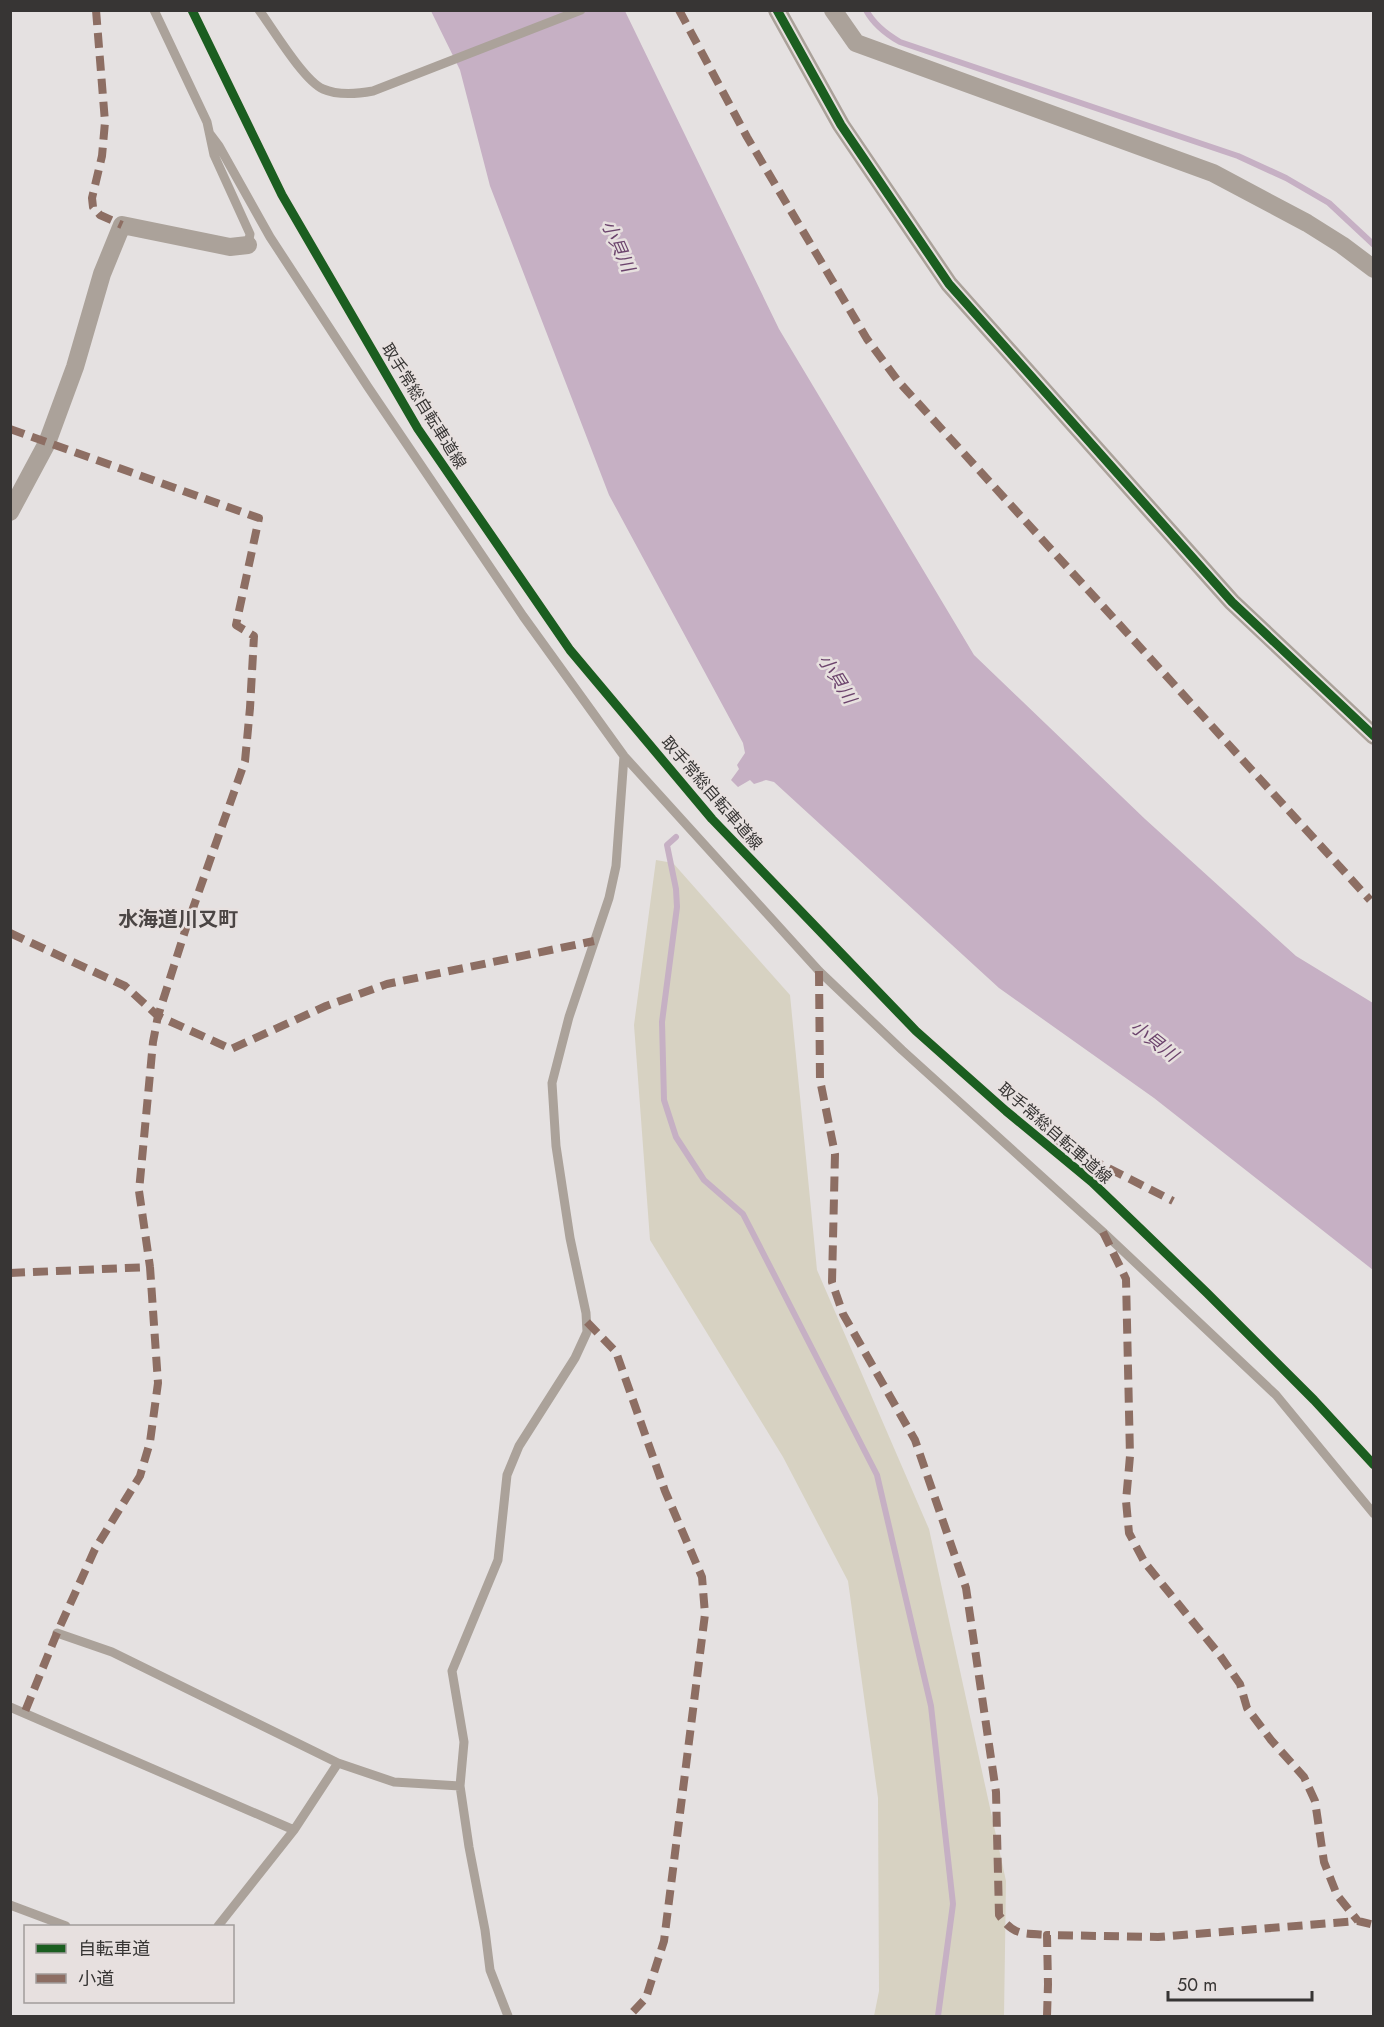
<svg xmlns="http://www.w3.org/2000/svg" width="1384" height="2027" font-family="Jost,'Noto Sans JP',sans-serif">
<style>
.green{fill:#d7d2c2}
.water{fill:#c6b0c4}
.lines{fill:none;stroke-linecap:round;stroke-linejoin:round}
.stream{stroke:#c6b0c4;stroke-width:6}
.lane{stroke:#aba29a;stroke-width:9}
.street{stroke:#aba29a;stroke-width:18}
.quiet{stroke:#8d6e63;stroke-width:8;stroke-dasharray:15 8;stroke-linecap:butt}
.cycleway-casing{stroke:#e7e0df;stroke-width:13}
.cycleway{stroke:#1b5e20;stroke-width:9}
.labels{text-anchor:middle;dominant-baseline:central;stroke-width:5;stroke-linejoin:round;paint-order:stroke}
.street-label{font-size:16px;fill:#373534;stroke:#e7e0df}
.water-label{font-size:18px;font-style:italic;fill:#6c446d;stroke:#e7e0df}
.quarter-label{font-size:20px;font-weight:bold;fill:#4b4544;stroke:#e7e0df}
</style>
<rect width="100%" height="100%" fill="#e5e1e1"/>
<path class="green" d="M656 860 673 863 790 995 817 1270 929 1529 1006 1881 1004 2016H874L879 1991 878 1798 848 1581 783 1457 650 1240 634 1025Z"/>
<path class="water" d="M431 11H625L779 329 974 655 1145 819 1296 956 1373 1003V1270L1154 1098 999 988 774 782 766 780 754 784 750 780 738 787 731 780 739 769 737 765 745 753 743 743 609 495 490 186 460 70Z"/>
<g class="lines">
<path class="stream" d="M866 10C874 25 886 34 900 42L1238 156 1286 178 1329 203 1374 245
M676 837 667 845 676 889 677 907 662 1022 664 1100 676 1137 704 1180 743 1214 877 1475 931 1706 953 1904 938 2016"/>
<path class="lane" d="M154 10 207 122 214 155 250 234 248 245
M259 10C273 29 304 81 323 89 339 96 357 94 373 91L581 10
M210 134 219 146 270 237 368 387 523 616 624 756 819 971 902 1050 1103 1232 1276 1395 1374 1514
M57 1633 112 1652 338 1763 394 1782 460 1786
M10 1707 294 1830
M10 1905 66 1926
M218 1926 294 1830 338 1763
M508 2016 490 1970 485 1930 469 1847 460 1786 464 1742 452 1671 498 1560 507 1475 519 1446 575 1358 587 1332 586 1313 570 1238 556 1146 552 1083 569 1017 609 898 616 866 624 756"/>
<path class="street" d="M777 10 841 125 949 284 1232 602 1374 736
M833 10 856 43 1213 173 1307 223 1342 245 1374 269
M10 512 47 443 75 367 102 274 122 225 230 247 248 245"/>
<path class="quiet" d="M96 10 105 122 102 156 92 198 93 207 100 215 122 225
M679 10 747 137 867 339 898 381 1370 900
M10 429 259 518 236 625 254 636 250 708 245 761 186 928 158 1016 153 1042 139 1191 150 1267
M10 933 125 986 158 1016 231 1049 326 1006 387 984 594 941
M819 971 820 1080 835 1154 832 1282 843 1314 915 1440 966 1588 996 1792 999 1915C1014 1936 1022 1933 1047 1935
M1046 1144 1059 1143 1173 1201
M1103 1232 1126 1279 1130 1456 1126 1501 1129 1533 1145 1563 1219 1654 1240 1684 1247 1708 1271 1740 1304 1777 1315 1801 1324 1862 1337 1895 1358 1921
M10 1273 150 1267 158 1383 150 1442 140 1476 95 1549 57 1633 24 1714
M587 1322 616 1352 665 1491 702 1577 705 1614 664 1941 646 1998 629 2016
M1047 2016 1048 1984 1047 1935 1158 1937 1358 1921 1374 1925"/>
<g class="cycleway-casing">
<path id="cycleway" d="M192 10 282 195 418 429 570 650 712 819 916 1031 1006 1111 1092 1182 1207 1293 1314 1400 1374 1465
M777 10 841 125 949 284 1232 602 1374 736"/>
</g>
<use href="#cycleway" class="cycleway"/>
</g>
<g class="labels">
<g class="street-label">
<text transform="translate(424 406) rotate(58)">取手常総自転車道線</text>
<text transform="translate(712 793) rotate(49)">取手常総自転車道線</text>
<text transform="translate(1055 1133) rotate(41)">取手常総自転車道線</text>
</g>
<g class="water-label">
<text transform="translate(618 246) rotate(66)">小貝川</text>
<text transform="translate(837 679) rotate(58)">小貝川</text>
<text transform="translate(1154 1041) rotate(38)">小貝川</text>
</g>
<g class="quarter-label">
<text x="178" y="919">水海道川又町</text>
</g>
</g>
<rect width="1384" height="2027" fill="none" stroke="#373534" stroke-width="24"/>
<rect x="24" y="1925" width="210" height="78" fill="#e7e0df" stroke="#a19c9b" stroke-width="1.5"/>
<rect x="36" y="1944" width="30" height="9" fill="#1b5e20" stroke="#a19c9b" stroke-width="1.5"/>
<text x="78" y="1955" font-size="18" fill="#373534">自転車道</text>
<rect x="36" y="1974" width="30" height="9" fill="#8d6e63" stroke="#a19c9b" stroke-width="1.5"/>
<text x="78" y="1985" font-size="18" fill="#373534">小道</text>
<path d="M1168 1991v9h144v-9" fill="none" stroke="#373534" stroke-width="3"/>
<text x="1177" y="1991" font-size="18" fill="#373534" stroke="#e7e0df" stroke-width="4.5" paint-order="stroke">50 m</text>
</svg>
